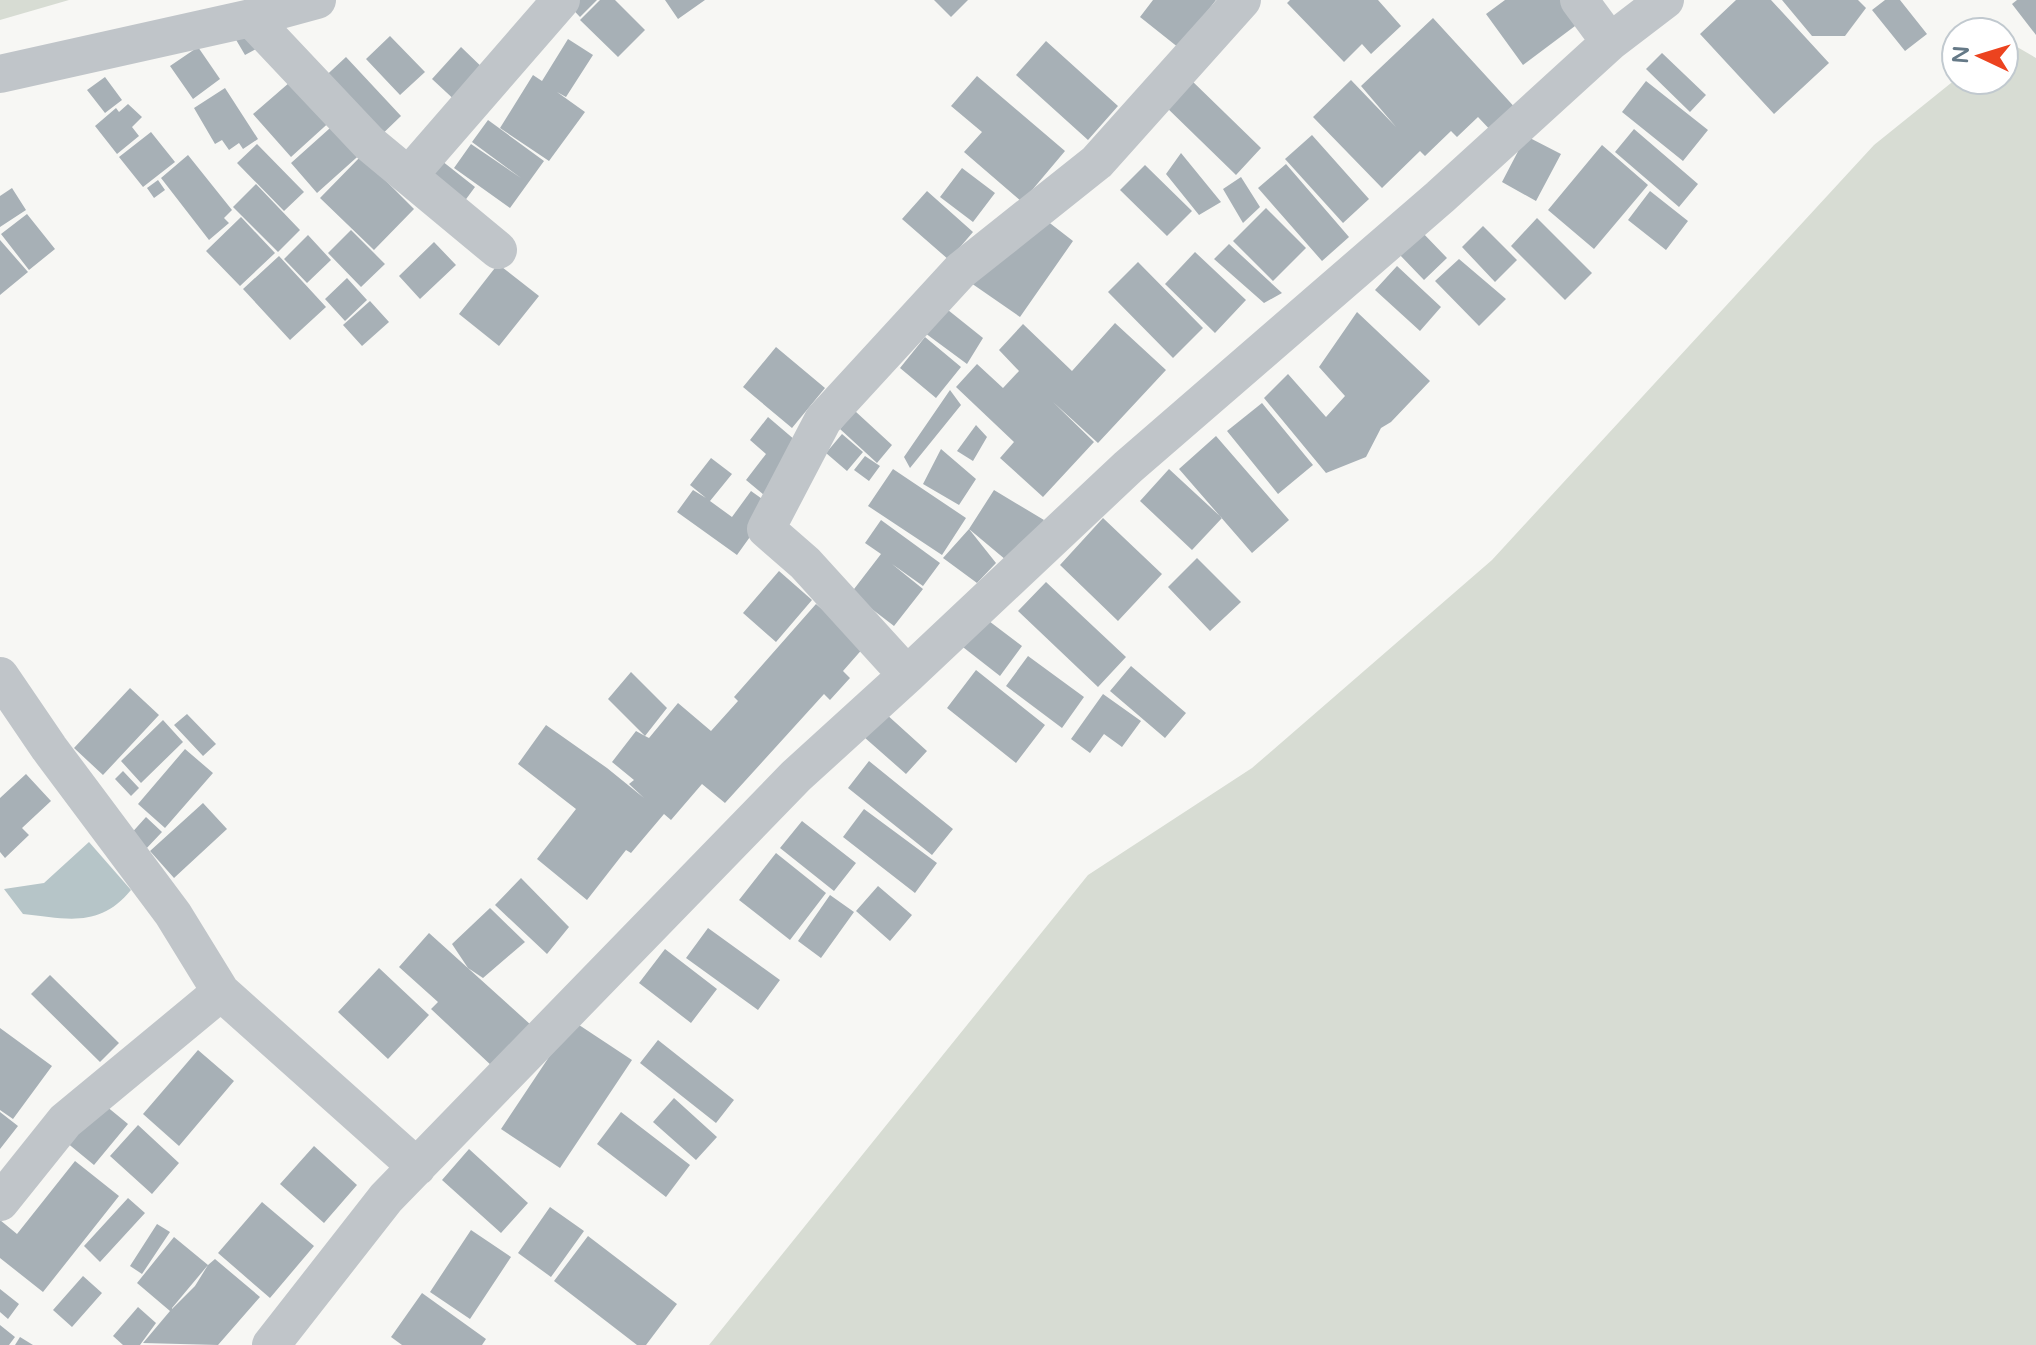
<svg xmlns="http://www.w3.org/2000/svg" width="2036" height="1345" font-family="'Varela Round',sans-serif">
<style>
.green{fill:#d7dcd3}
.water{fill:#b6c5c8}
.building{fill:#a7b0b6;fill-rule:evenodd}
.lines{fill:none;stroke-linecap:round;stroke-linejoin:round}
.street{stroke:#c0c5c9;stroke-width:38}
</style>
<rect width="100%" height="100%" fill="#f7f7f4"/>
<path class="green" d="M0 0H69L0 20Z
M2005 40 2036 58V1345H709L1088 875 1252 768 1492 560 1874 145 1956 79 2004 80Z"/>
<path class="water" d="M89 842 131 890C100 928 68 919 23 914L4 889 44 883Z"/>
<path class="building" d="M564 0H597L580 17Z
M600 0H615L645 30 618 57 580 20Z
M665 0H705L678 19Z
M934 0H968L951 17Z
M1153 0H1216L1179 48 1140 17Z
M1290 0H1378L1401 26 1371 54 1362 44 1344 62 1287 3Z
M1505 0H1561L1579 23 1523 65 1486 14Z
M1736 0H1771L1829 63 1774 114 1700 34Z
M1782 0H1858L1866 8 1845 36H1812Z
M1885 0H1900L1927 34 1905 51 1872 10Z
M2017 0H2036V35L2012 4Z
M1433 18 1519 112 1495 135 1478 117 1457 137 1451 131 1425 156 1420 151 1382 188 1313 117 1351 80 1396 127 1361 86Z
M247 32 256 49 245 55 235 38Z
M390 36 425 72 400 95 366 59Z
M568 39 593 55 566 97 557 92 585 112 549 161 500 128 533 75 542 81Z
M1046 41 1118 106 1088 140 1016 75Z
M198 47 220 79 193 99 170 66Z
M461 47 489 74 460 105 432 79Z
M1662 53 1706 95 1690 112 1646 69Z
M346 57 401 116 373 143 318 83Z
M297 76 334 118 291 157 253 114Z
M977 76 1065 151 1022 202 964 152 982 132 951 106Z
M105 77 122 100 105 113 87 90Z
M1189 78 1261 148 1236 175 1163 104Z
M1646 81 1708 130 1683 161 1622 112Z
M225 88 258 139 243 149 239 143 229 150 222 140 215 144 194 108Z
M128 104 142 117 132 127 139 136 117 154 95 126 116 108 119 112Z
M339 120 365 150 317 193 291 163Z
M488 120 544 161 510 208 454 168 471 144 521 178 472 142Z
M1634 129 1698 184 1679 207 1615 152Z
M151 132 175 162 143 187 119 157Z
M1312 135 1369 199 1343 223 1285 159Z
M1526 136 1561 154 1536 201 1502 182Z
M257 144 304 192 284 211 237 163Z
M1602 145 1648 185 1594 249 1548 210Z
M1181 153 1221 202 1199 215 1166 174Z
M188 155 232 210 224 218 229 223 209 240 161 178Z
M361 156 414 209 374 250 320 198Z
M442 161 475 187 458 210 425 183Z
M1286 164 1349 237 1322 261 1258 188Z
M1145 165 1192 211 1167 236 1120 190Z
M962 168 995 193 973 222 940 197Z
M1241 177 1260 207 1243 223 1223 189Z
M158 180 165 190 154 198 147 188Z
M256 184 300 230 278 252 233 207Z
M12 188 26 210 0 227V196Z
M927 191 973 232 949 260 902 219Z
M1650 191 1688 221 1666 250 1628 220Z
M1266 208 1306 248 1273 281 1233 241Z
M27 214 55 249 29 270 1 234Z
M241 217 275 253 240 286 206 251Z
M1042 217 1073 241 1020 317 971 283Z
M1537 218 1592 273 1565 300 1511 246Z
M1483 226 1517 260 1495 282 1462 247Z
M351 230 385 264 361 287 328 253Z
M1421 231 1447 258 1424 280 1398 253Z
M308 235 331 260 307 283 284 259Z
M0 240 28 272 0 295Z
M434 242 456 265 420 299 399 276Z
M1229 244 1282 293 1264 303 1214 259Z
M1195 252 1246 300 1215 333 1165 284Z
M279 256 326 307 290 340 243 289Z
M1459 259 1506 299 1479 326 1435 281Z
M1138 262 1203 328 1173 358 1108 292Z
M498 264 539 296 499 346 459 314Z
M1397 266 1441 307 1420 331 1375 290Z
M347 278 367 300 345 321 325 299Z
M370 301 389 322 362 346 343 325Z
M943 306 983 338 967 364 925 333Z
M1357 312 1430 381 1391 422 1381 428 1366 457 1326 473 1264 398 1288 374 1326 417 1345 396 1319 367Z
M1115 323 1166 370 1098 443 1053 402 1094 442 1043 497 1000 458 1014 442 956 387 977 364 1003 388 1019 371 999 350 1023 324 1072 371Z
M925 337 961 367 936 398 900 368Z
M776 347 825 388 792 428 743 387Z
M950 390 961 405 910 468 904 457Z
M1262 403 1313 465 1278 494 1227 431Z
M855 411 892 445 877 463 840 429Z
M768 417 802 446 764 495 746 480 766 454 750 440Z
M976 425 987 437 973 461 957 451Z
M842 434 863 452 847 471 826 453Z
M1216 436 1289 520 1252 553 1179 469Z
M941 449 976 479 959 505 923 484Z
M865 456 880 466 869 481 854 470Z
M711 458 732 474 710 501 732 517 751 491 772 506 737 555 677 512 693 490 706 498 690 485Z
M893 469 966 518 942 555 868 506Z
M1169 469 1222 518 1192 550 1140 501Z
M994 490 1044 520 1026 548 1006 560 969 529Z
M1103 518 1162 574 1118 621 1060 565Z
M881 520 940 563 923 586 892 564 923 589 894 626 851 593 881 554 865 543Z
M969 529 996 563 977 583 943 558Z
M1197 558 1241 602 1210 631 1168 587Z
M779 571 812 600 776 642 743 613Z
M1046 582 1126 657 1098 687 1018 611Z
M816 604 865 646 843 671 850 678 830 700 824 694 725 803 702 784 671 820 664 814 631 853 626 850 587 900 537 859 576 809 518 764 546 725 607 768 644 798 629 784 634 780 612 762 636 731 645 736 608 699 631 672 667 708 645 736 649 738 678 703 711 731 738 701 734 697Z
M981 615 1022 646 1000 676 959 644Z
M1028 656 1084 697 1062 728 1006 686Z
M1131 666 1186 713 1165 738 1110 691Z
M976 670 1045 725 1016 763 947 708Z
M130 688 159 715 103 775 74 748Z
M1103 694 1141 721 1122 747 1104 734 1090 753 1071 739Z
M885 713 927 751 906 774 864 737Z
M187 714 216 744 203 756 174 725Z
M163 720 183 742 141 783 121 761Z
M185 749 213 773 165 828 138 804Z
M869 761 953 829 932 855 848 788Z
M123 771 139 788 131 796 115 779Z
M26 774 51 801 22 828 29 835 5 858 0 852V798Z
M203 803 227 829 174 878 150 851Z
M864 809 937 863 915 893 843 837Z
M146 817 162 832 144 851 128 837Z
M802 821 856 863 834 891 780 848Z
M776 853 826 893 790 940 739 900Z
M521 878 569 927 547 954 495 905Z
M878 886 912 915 890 941 856 911Z
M830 895 854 912 821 958 798 941Z
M490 908 525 942 483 978 468 968 452 944Z
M708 928 780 980 758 1010 686 958Z
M429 933 531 1025 493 1067 431 1009 438 1002 399 967Z
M665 949 717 989 691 1023 639 983Z
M379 968 429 1015 388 1059 338 1012Z
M50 975 119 1043 100 1062 31 994Z
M573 1021 632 1060 560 1168 501 1129Z
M0 1028 52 1066 13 1119 0 1110Z
M658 1040 734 1100 716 1123 640 1063Z
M198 1050 234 1081 179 1146 143 1114Z
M674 1098 717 1137 696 1160 653 1122Z
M100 1101 128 1124 94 1165 66 1142Z
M0 1112 18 1126 0 1149Z
M621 1112 690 1165 666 1197 597 1144Z
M138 1125 179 1163 152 1194 110 1156Z
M314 1146 357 1185 324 1223 280 1184Z
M469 1149 528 1203 501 1233 442 1180Z
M75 1161 119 1196 43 1292 0 1258V1220L17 1234Z
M128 1198 145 1213 100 1262 84 1246Z
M262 1202 314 1246 270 1298 218 1253Z
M550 1207 584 1231 551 1277 518 1253Z
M157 1224 170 1232 142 1274 130 1266Z
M471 1230 511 1257 470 1319 430 1292Z
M588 1236 677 1304 646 1345H637L554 1281Z
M174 1237 208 1265 215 1259 260 1297 218 1345 143 1343 170 1311 137 1283ZM208 1265 195 1286 172 1309V1308Z
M83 1276 102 1293 72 1327 53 1310Z
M0 1289 19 1304 8 1319 0 1312Z
M422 1293 486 1339 482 1345H402L391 1337Z
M138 1307 156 1323 140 1345H123L113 1336Z
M0 1325 15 1337 9 1345H0Z
M20 1337 33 1345H15Z"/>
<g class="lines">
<path class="street" d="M1579 0 1610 42
M251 18 369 143 498 250
M0 74 251 18 317 0
M409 175 561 0
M907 675 805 563 766 529 823 420 960 271 1097 162 1242 0
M0 676 49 748 173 914 221 992 417 1167
M0 1202 65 1121 221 992
M271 1345 386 1198 796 776 907 675 1128 467 1440 197 1610 42 1665 0"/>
</g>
<g transform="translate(1980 56) rotate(274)"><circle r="38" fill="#ffffff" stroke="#c1c9cf" stroke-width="2"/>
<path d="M0-6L14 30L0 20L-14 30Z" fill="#ec431f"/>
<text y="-12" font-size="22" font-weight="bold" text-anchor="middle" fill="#657987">N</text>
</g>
</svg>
